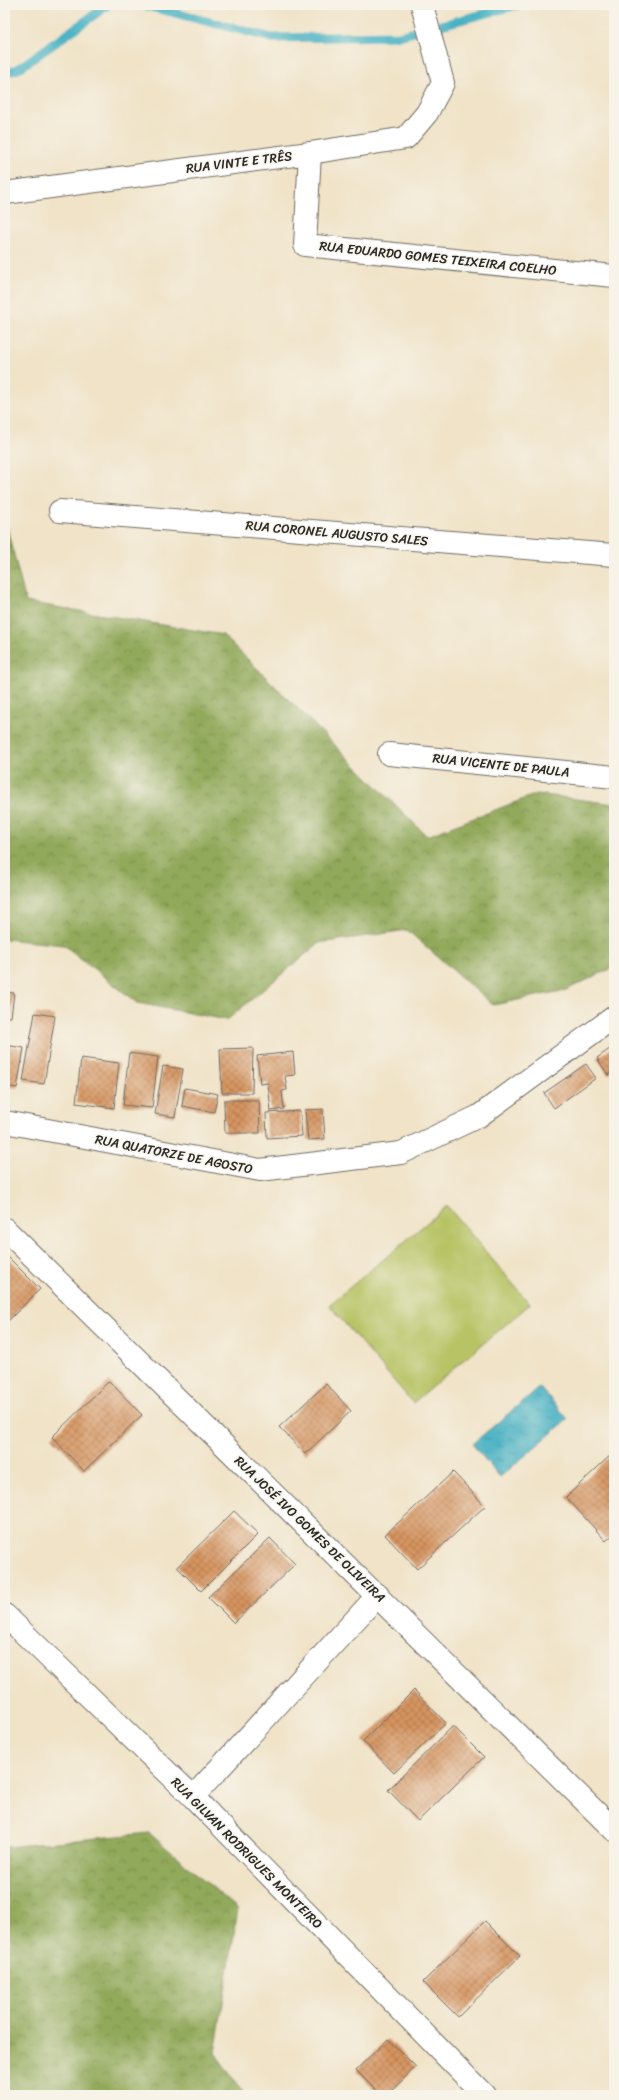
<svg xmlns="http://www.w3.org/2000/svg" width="619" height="2100" font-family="Sriracha,sans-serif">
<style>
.forest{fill:url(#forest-crowns);stroke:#5e6a42}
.pitch{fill:#b7c365;stroke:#717748}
.water{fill:url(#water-ripples);stroke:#386e77}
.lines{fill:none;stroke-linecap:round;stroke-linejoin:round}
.stream{stroke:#45b0c3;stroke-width:9}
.building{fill:url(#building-cross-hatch)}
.minor-casing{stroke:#706b62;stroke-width:24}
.minor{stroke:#fff;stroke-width:22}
.labels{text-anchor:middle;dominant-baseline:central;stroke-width:3;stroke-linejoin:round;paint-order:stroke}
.street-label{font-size:13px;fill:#2b2b2b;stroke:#f7f3e8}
</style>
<defs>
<pattern id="forest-crowns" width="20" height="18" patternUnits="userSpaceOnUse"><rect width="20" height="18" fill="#91a95a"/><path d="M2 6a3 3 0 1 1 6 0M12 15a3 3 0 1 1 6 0" fill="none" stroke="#778a4b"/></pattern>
<pattern id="water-ripples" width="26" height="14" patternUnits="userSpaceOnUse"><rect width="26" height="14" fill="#45b0c3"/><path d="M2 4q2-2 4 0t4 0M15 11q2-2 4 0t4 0" fill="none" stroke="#3a8f9f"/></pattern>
<pattern id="building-cross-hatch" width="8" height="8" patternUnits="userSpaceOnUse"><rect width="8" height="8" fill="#d69461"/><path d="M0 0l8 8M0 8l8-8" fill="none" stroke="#ae7950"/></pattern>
</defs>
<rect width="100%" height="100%" fill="#f7f3e8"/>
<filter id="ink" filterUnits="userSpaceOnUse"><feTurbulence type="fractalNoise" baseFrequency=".025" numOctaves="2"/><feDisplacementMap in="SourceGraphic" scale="8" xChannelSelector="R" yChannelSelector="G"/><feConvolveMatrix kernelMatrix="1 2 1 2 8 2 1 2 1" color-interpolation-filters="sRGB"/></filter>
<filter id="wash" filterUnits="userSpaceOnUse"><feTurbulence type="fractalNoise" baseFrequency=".012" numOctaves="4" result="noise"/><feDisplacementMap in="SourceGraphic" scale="16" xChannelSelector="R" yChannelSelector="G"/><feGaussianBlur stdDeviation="0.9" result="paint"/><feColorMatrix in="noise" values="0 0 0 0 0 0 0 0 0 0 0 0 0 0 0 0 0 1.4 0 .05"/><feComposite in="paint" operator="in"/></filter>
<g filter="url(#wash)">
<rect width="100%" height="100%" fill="#f0e3c8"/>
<path class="forest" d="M5 520 26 602 223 635 427 836 537 794 614 804V967L566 990 493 1005 407 930 319 943 227 1020 137 1003 64 945 5 939Z
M149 1833 238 1909 215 2053 245 2095H5V1847Z"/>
<path class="pitch" d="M447 1206 530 1304 413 1403 329 1305Z"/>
<path class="water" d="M540 1387 568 1419 500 1477 472 1444Z"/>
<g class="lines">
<path class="stream" d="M143 5 272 38 399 36 518 5
M5 73 18 69 108 5"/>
</g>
<g id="blocks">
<path class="building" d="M5 992 14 993 11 1017H5Z
M35 1013 55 1016 44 1084 23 1081Z
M5 1045 24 1048 17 1088 5 1086Z
M614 1046V1071L608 1075 597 1058Z
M253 1048 252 1093H222L220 1049Z
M293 1052 295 1075 285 1076 287 1090 282 1091 284 1109 271 1111 268 1083 260 1084 257 1056Z
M129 1053 158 1057 152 1108 123 1105Z
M81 1058 119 1063 114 1108 76 1103Z
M586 1064 596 1078 554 1108 544 1093Z
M163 1066 183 1069 175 1117 155 1114Z
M185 1088 218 1094 214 1112 182 1106Z
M224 1100H259L260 1133H225Z
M323 1109 325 1139 308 1140 305 1110Z
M300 1111 302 1136 267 1138 266 1113Z
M5 1254 40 1289 5 1324Z
M109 1381 142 1415 84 1471 52 1437Z
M326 1384 351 1411 305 1454 279 1427Z
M614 1452V1534L606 1541 566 1497Z
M453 1472 485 1506 417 1569 385 1535Z
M234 1511 258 1534 201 1591 177 1567Z
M270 1538 295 1564 234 1623 208 1597Z
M414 1690 446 1723 394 1773 363 1741Z
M453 1726 484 1757 418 1821 388 1790Z
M485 1921 520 1956 458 2017 423 1982Z
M388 2039 416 2067 387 2095H380L356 2070Z"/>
</g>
</g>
<g filter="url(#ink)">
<use href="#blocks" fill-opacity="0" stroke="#706b62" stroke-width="1"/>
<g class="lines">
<g class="minor-casing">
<path id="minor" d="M310 153 305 245 614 276
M5 193 310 153 406 138 427 113 443 83 422 5
M60 511 614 555
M389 754 614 777
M5 1122 260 1170 401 1153 479 1116 614 1017
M5 1229 614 1830
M5 1615 193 1797 484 2095
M193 1797 378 1595"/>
</g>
<use href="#minor" class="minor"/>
</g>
</g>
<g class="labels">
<g class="street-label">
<text transform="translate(239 162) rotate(-7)">RUA VINTE E TRÊS</text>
<text transform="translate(438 258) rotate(6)">RUA EDUARDO GOMES TEIXEIRA COELHO</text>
<text transform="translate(337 533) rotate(5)">RUA CORONEL AUGUSTO SALES</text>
<text transform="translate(501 765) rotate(6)">RUA VICENTE DE PAULA</text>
<text transform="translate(174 1154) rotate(11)">RUA QUATORZE DE AGOSTO</text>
<text transform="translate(310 1529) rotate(44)">RUA JOSÉ IVO GOMES DE OLIVEIRA</text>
<text transform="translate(247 1853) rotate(45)">RUA GILVAN RODRIGUES MONTEIRO</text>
</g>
</g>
<rect width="619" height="2100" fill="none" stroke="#f7f3e8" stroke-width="20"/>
</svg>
